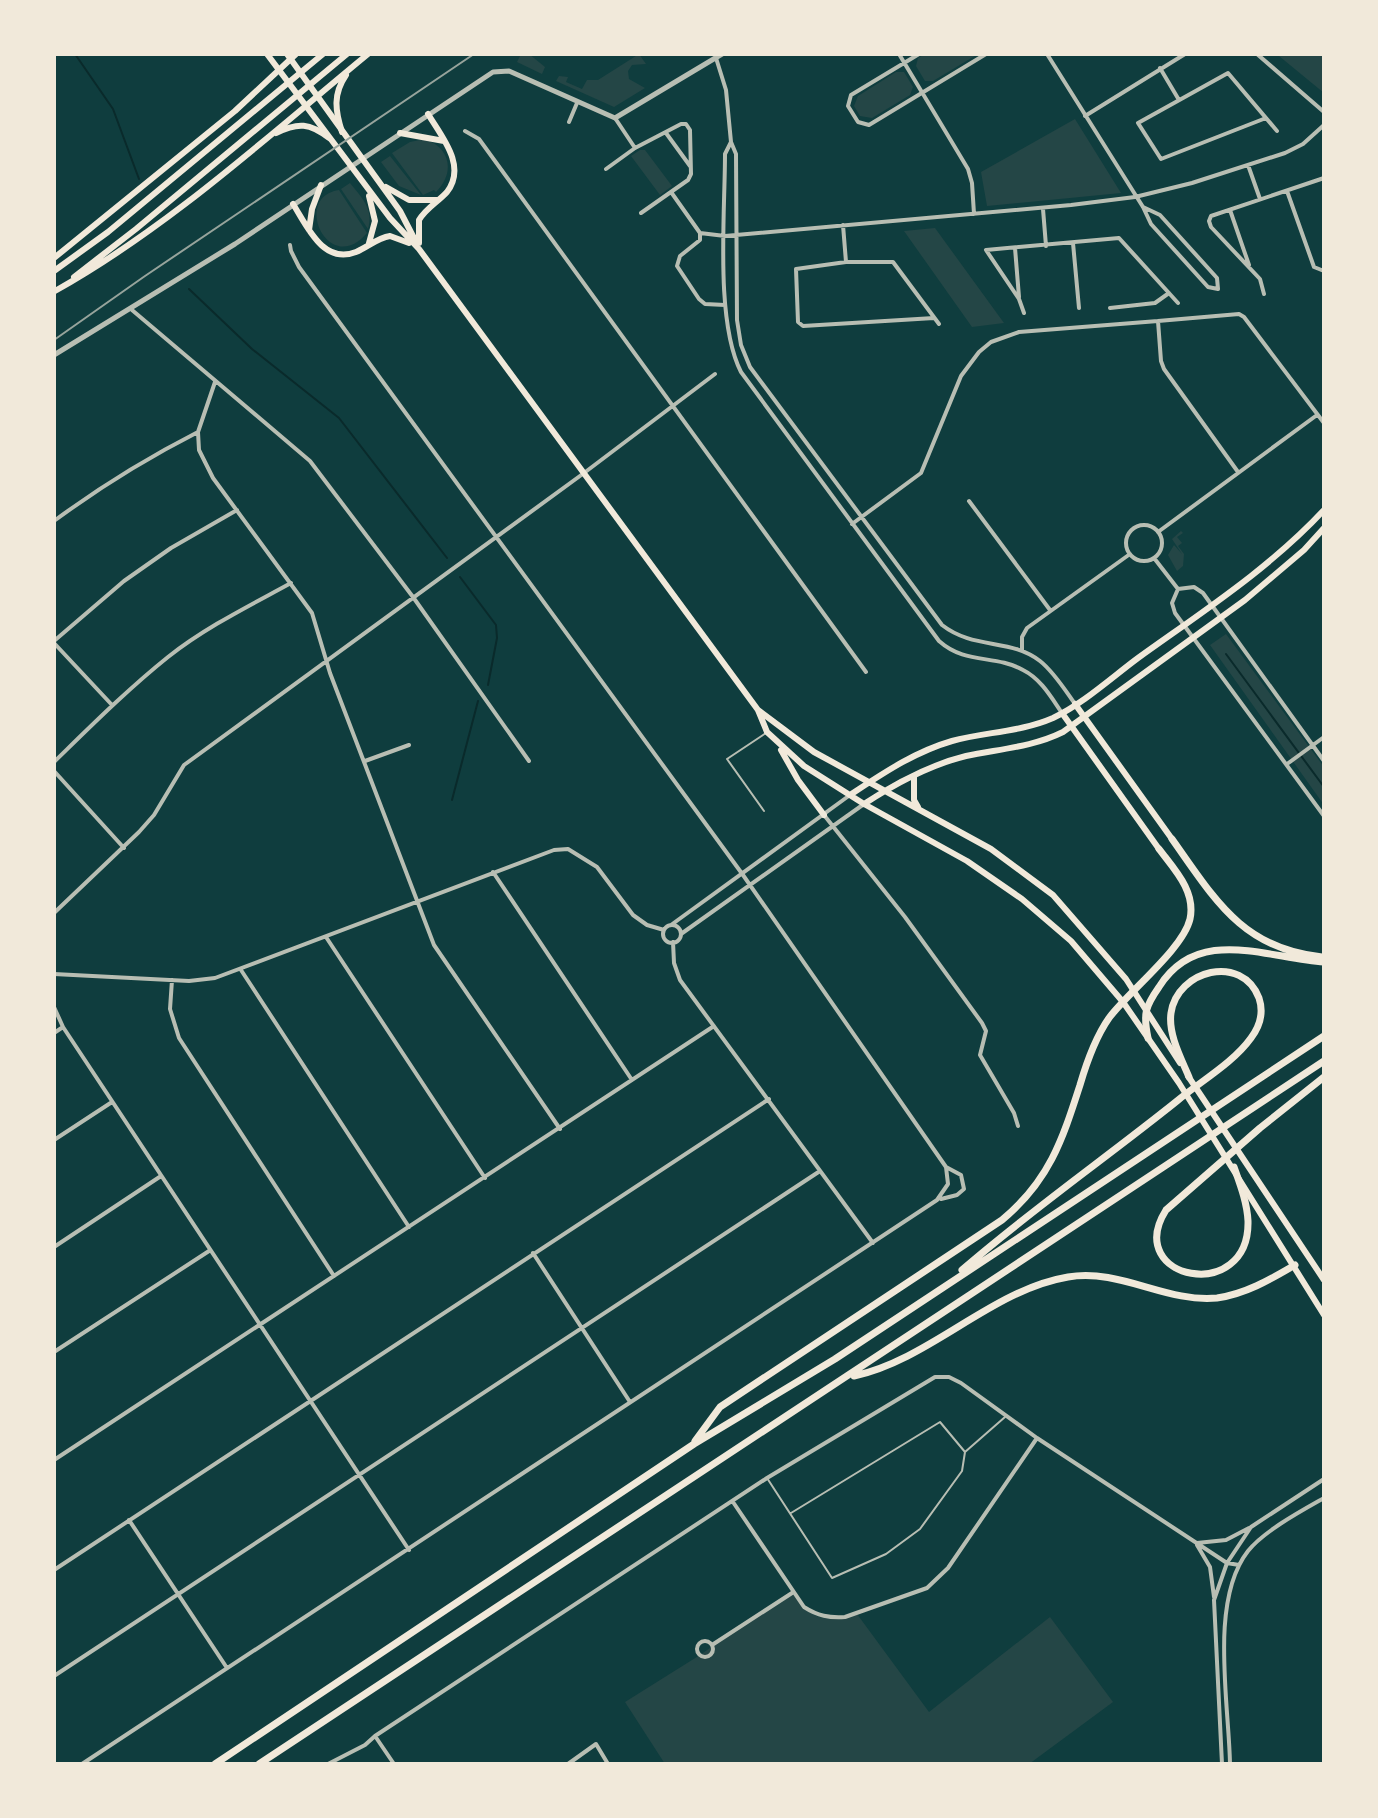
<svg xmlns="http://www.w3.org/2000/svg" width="1378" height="1818" font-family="Bitter,serif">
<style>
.green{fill:#244646}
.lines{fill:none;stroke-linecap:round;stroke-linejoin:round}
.stream{stroke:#0a2a2b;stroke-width:2}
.service{stroke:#b8beb3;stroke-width:2}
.minor{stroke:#b8beb3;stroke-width:4}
.tertiary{stroke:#b8beb3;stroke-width:5}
.secondary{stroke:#f1e9da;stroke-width:6}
.primary{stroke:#f1e9da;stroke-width:6}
.motorway{stroke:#f1e9da;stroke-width:7}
.rail{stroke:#97a49c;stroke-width:2}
</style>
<rect width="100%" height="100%" fill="#0f3d3e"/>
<path class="green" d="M521 54H529L545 67 542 74 517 62Z
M639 54 646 64 632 65 628 71 629 79 645 88 614 107 556 81 559 76 568 77 566 82 582 89 587 80H598Z
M925 54H978L933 81H925L916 66 918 58Z
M1277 54H1324V93L1279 56Z
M896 72H904L913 87 910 95 872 118 860 116 854 106 858 96Z
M1075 119 1121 193 987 206 981 172Z
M425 139C451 148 455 173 436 192L434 190 423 195 392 153 410 142Z
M640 150H645L672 186 660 195 631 156Z
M390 156 421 195 399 186 381 162Z
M350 183C362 198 374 209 368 229L341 189Z
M339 190 367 233C329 278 291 197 339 190Z
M935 228 1004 323 972 327 904 231Z
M1181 531 1183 533 1177 537 1182 543 1178 546 1184 554 1183 566 1177 571 1168 555 1174 545 1182 554 1172 539Z
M1226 634 1324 767V805L1210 645Z
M791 1591C810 1621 825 1622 857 1614L929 1712 1050 1617 1113 1702 1029 1764H665L625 1702 700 1655Z"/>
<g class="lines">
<path class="stream" d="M75 54 113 109 139 179
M189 289 252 349 339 418 447 558
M460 577 496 625 497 638 488 685
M1226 654 1324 787
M452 800 478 701"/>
<path class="service" d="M764 811 727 759 766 733
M767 1478 832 1578 886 1554 920 1529 962 1471 965 1452 1005 1417
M791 1513 940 1422 965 1452"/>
<path class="minor" d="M899 54 968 169 972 183 974 214
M919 54 851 95 848 106 858 122 869 125 986 54
M1047 54 1143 207 1151 224 1208 287 1218 289 1217 278 1160 215 1143 207
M1257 54 1324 112
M716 58 726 90 731 142 736 154 737 320 741 345 750 367 942 625C974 650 1011 638 1040 661 1054 672 1065 690 1075 704
M1160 68 1179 100
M1085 116 1185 54
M615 118 635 148
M1266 118 1161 159 1138 123 1228 73C1245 93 1261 112 1277 131
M569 122 577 103
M465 131 479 139 866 672
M666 133 690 166
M731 142 725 154C725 214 715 321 741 372L939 641C966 665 994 654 1023 670 1041 679 1051 697 1062 713
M1248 165 1260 199
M606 169 635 148 681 124H686L690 130 691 174 688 180 641 213
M1287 191 1314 267 1324 271
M671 192 700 233 725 236 1071 205 1135 197 1192 183 1285 153 1303 144 1324 125
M1043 209 1046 246
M1230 210 1249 265
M843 225 846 262
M700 233V240L680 256 677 266 699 299 705 304 725 305
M1073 243 1079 308
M1015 248 1019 297
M1264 294 1260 279 1211 227 1209 221 1211 216 1324 178
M1110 308 1155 303 1169 293
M132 310 310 461 413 597 529 761
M1024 313 1019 299 986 250 1119 238 1178 303
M934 318 803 326 798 322 796 269 846 262H893L939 324
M215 382 198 432 199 450 213 478 312 613 330 673 434 945 560 1129
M1238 472 1164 369 1161 361 1158 321 1239 314 1244 317 1324 423
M969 501 1050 610
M54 521C100 487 147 458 198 432
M852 524 921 473 961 376 979 352 991 342 1019 332 1158 321
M1126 543a18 18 0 1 1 36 0a18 18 0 1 1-36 0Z
M1158 532 1317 415
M1154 558 1178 589
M54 641 124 581 171 548 237 510
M54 643 112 705
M1022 651V637L1027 628 1130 554
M365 761 409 745
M1324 761 1203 593 1194 587 1178 589 1172 603 1175 613 1324 816
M54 762C91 726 128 689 168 657 206 627 249 606 291 583
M1287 764 1324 737
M54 771 124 848
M824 815 905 917 982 1023 986 1031 980 1055 1014 1113 1018 1126
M493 872 632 1080
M54 913 139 832 154 815 184 765 584 473 715 374
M671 925 850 795
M663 934a9 9 0 1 1 18 0a9 9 0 1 1-18 0Z
M681 934 864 804
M326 937 485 1178
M673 942 674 963 680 980 873 1243
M241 970 409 1227
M54 974 189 981 215 978 554 850 568 849 597 867 633 915 647 925 664 930
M172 980 170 1009 179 1038 334 1276
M54 1007 63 1027 409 1550
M54 1033 63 1027
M54 1140 112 1102
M941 1199 957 1195 964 1189 961 1175 946 1167
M54 1247 161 1176
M533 1253 630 1402
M54 1352 209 1251
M54 1460 714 1026
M733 1502 804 1607C818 1616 829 1618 845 1617L927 1588 948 1568 1037 1438
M129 1520 227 1668
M1197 1543 1226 1540 1249 1528
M1197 1545 1210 1567 1214 1597
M54 1570 769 1099
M697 1649a8 8 0 1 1 16 0a8 8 0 1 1-16 0Z
M712 1645 792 1593
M54 1676 820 1171
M375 1736 394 1764
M82 1764 937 1200 948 1184 946 1167 743 875 299 267 291 251 290 245
M328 1764 365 1745 375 1736 767 1478 935 1377H949L961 1383 1037 1438 1227 1563 1239 1565
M568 1764 596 1744 608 1764
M1222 1764 1214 1600 1227 1563 1251 1527 1324 1479
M1230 1764C1229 1703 1209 1601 1248 1551 1264 1531 1301 1511 1324 1498"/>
<path class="tertiary" d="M54 355 235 244 493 72 509 71 615 118 722 54"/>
<path class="secondary" d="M267 54 390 218 419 249 758 710 767 732 804 766 864 804 967 861 1022 899 1071 941 1123 1002 1179 1083 1324 1315
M287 54 400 211 416 242
M400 133 444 141
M386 187 409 200H438
M293 204C307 226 323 265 356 252 368 247 377 238 390 236L409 243
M309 230 312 209 321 185
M369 243 375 221 369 196
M419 243V220C426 208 438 202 447 192 467 166 442 137 428 114
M1075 704 1172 839
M758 710 814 752 991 849 1053 895 1126 979 1180 1063
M1062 713 1159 849
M781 750 798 780 824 815
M914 776V800L918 807
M850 795C882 774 914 752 952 741 985 732 1021 732 1053 718 1084 703 1111 678 1138 658 1202 612 1269 569 1324 510
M864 804C896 783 929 765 966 756 999 749 1033 747 1063 732L1245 600 1304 550 1324 528
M1188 1076 1324 1280"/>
<path class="primary" d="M342 132C335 110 333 94 346 75
M276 133C298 122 310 123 329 138
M54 258 235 111 296 54
M54 271 108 232 323 54
M74 277 136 229 347 54
M55 291C169 227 267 137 368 54"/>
<path class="motorway" d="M1172 839C1214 898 1242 949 1322 957
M1148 1038C1143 1014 1145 1007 1159 987 1198 925 1266 958 1324 962
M1234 1167C1240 1184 1247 1202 1248 1221 1250 1305 1122 1280 1166 1210L1260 1128 1324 1077
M962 1270C1031 1210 1106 1158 1177 1101 1201 1081 1233 1063 1251 1038 1260 1026 1264 1013 1259 998 1242 953 1177 970 1171 1013 1168 1034 1181 1058 1189 1077
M854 1376C931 1359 991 1290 1068 1277 1120 1268 1166 1303 1217 1298 1246 1294 1271 1279 1295 1265
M695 1441 720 1407 1002 1220C1049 1181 1062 1141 1080 1085 1087 1061 1095 1038 1109 1018 1129 991 1183 949 1190 919 1196 891 1174 869 1159 849
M215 1764 694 1444 835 1359 1324 1036
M259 1764 1324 1061"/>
<path class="rail" d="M54 340 145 276 474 54"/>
</g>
<rect width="1378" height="1818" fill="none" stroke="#f1e9da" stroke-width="112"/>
</svg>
